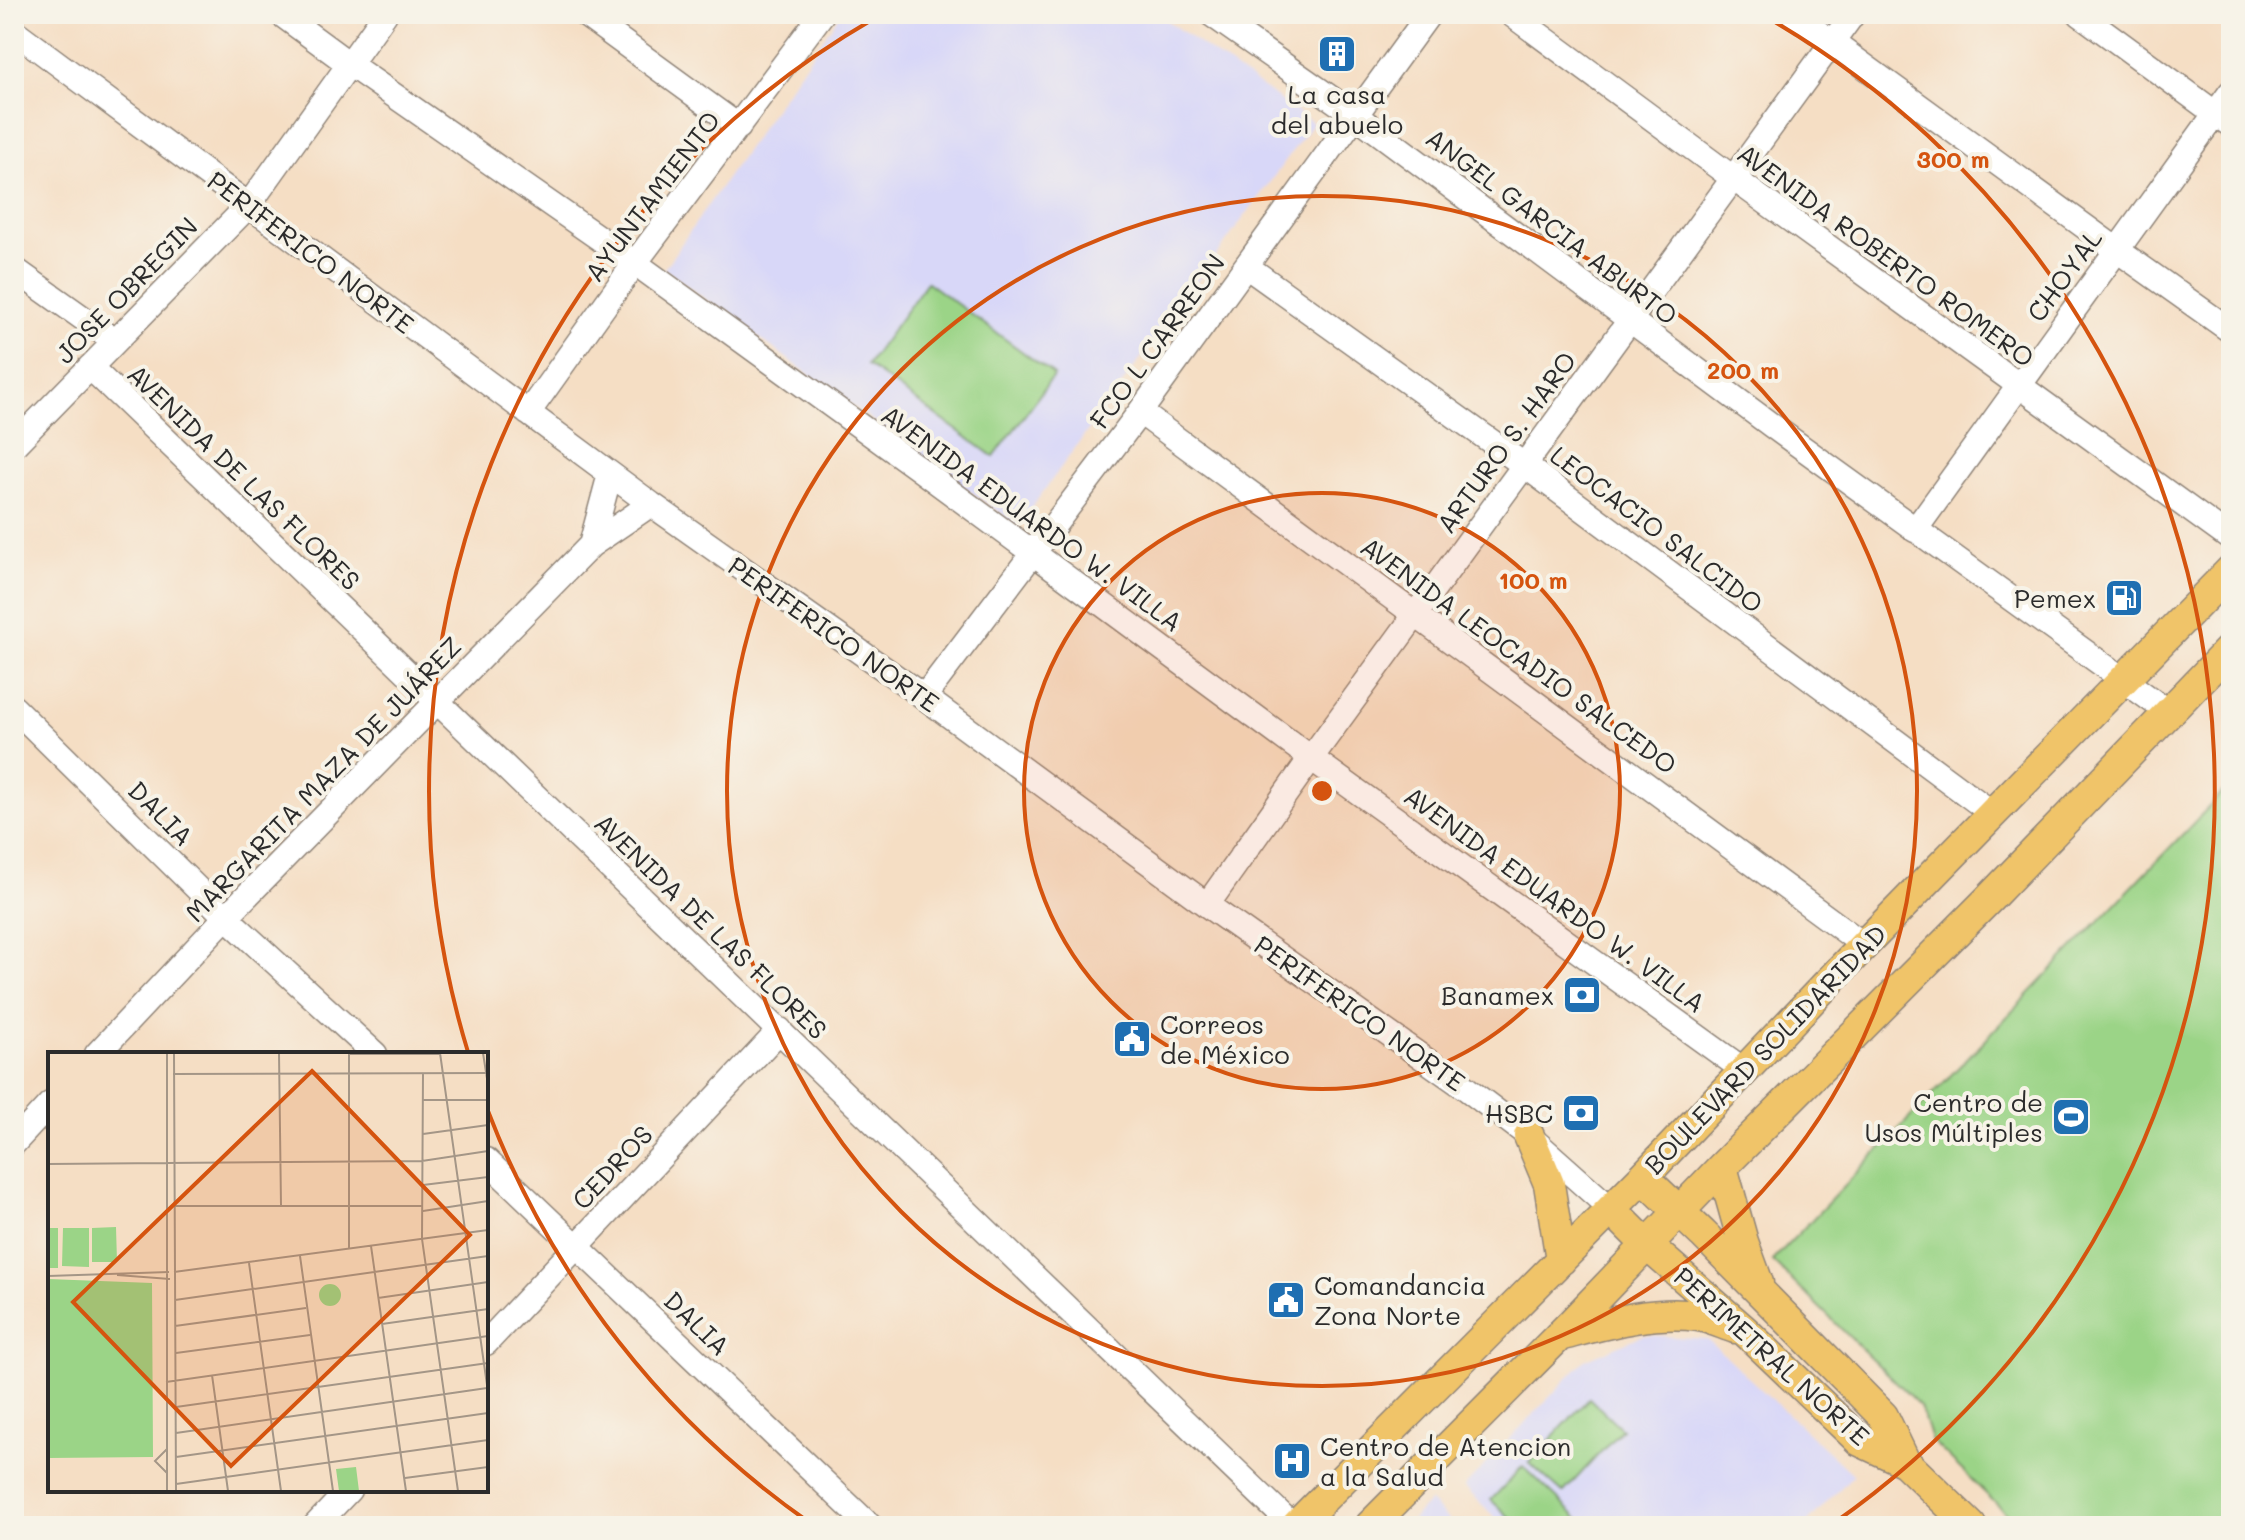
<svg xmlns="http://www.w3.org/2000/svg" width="2245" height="1540" font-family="Mali,sans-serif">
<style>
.built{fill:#d8d7f8}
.green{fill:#9bd487;stroke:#638059;stroke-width:2}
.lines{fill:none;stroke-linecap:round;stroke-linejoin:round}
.minor-casing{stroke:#908478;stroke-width:27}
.major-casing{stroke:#908478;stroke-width:33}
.minor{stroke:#fff;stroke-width:24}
.major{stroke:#f0c469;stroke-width:30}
.ring{fill:none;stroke:#d5540f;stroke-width:4}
.labels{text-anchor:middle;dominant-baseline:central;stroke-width:8;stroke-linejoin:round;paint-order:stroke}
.poi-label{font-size:26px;fill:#2b2b2b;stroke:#f7f3e8;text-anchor:end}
.street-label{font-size:26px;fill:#2b2b2b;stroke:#f7f3e8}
.inset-road{fill:none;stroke:#a49687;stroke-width:2}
.view{fill:#d5540f;fill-opacity:0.15;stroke:#d5540f;stroke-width:4}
.inset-edge{fill:none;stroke:#2b2b2b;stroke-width:4}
.centre{fill:#d5540f;stroke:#f7f3e8;stroke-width:4}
.ring-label{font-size:24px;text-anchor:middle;font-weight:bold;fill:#d5540f;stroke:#f7f3e8;stroke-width:8;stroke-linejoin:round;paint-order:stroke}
</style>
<rect width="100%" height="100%" fill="#f7f3e8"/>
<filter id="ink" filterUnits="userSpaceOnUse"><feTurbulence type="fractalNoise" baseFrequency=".0125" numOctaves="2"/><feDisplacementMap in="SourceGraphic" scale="16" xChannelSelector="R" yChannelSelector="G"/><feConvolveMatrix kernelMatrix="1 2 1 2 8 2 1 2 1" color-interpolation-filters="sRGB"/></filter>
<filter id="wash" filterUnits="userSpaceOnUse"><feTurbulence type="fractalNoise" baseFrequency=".006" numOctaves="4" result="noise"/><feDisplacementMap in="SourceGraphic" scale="32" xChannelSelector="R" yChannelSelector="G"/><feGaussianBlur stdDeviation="1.8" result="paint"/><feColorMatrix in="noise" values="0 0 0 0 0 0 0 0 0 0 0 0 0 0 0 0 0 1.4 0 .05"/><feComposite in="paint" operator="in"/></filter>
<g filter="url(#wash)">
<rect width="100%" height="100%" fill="#f5dec4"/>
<path class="built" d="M840 14H1157L1313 123 1018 526 664 269Z
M1643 1335 1707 1339 1853 1475 1804 1526H1504L1464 1487 1585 1360Z
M1429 1501 1455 1526H1406Z"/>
<path class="green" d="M927 282 1054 375 994 457 867 365Z
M2231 784V1526H2019L1931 1440 1920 1406 1772 1261Z
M1589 1398 1622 1429 1563 1493 1529 1463Z
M1523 1466 1581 1521 1576 1526H1519L1491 1500Z"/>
</g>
<g filter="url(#ink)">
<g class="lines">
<g class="minor-casing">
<path id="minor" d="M281 14 349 64 635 263 922 471 1311 758 1745 1071
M584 14 739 127
M1211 14 1355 115 1771 425 2168 712
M1511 14 1733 178 2231 539
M1793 14 2117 250 2231 331
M2080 14 2231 125
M14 31 651 504 924 697 1207 905 1467 1089 1529 1136 1611 1209
M1246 266 1524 465 1992 813
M14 269 115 341
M90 367 1293 1526
M1140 412 1864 945
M528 413 635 263 822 14
M14 445 248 206 385 14
M1915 530 2231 92
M591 545 610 474
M924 697 1140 412 1429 14
M14 708 226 917 375 1054
M1207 905 1311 758 1853 14
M97 1054 226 917 591 545 651 504
M14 1143 50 1104
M486 1160 870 1526
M486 1343 780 1030
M315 1526 349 1490"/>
</g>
<g class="major-casing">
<path id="major" d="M1529 1136 1549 1184 1561 1260
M1722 1167 1743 1242 1758 1283
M1643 1177 1703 1234 1883 1416 1905 1462
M1611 1209 1647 1245 1745 1331 1860 1441 1905 1462 1971 1526
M1559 1336C1605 1324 1650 1310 1698 1316 1710 1318 1723 1324 1735 1328
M1296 1526 1643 1177 1864 945 2231 570
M1370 1526 1571 1324 1722 1167 1990 898 2231 648"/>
</g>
<use href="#minor" class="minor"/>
<use href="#major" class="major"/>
</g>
</g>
<circle cx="1322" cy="791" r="298" fill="#d5540f" fill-opacity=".12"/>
<g class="ring">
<circle cx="1322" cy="791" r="298"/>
<circle cx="1322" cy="791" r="595"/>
<path d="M810 1523A893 893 0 0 1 488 1111M468 1052A893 893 0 0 1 875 18M1768 18A893 893 0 0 1 1834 1523"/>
</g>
<defs>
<g id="building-square" transform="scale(2)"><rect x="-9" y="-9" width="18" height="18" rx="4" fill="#1f6fb2" stroke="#f7f3e8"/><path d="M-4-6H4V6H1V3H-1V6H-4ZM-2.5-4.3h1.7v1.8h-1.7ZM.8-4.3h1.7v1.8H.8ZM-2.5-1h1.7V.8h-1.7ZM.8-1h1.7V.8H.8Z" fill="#fff"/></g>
<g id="fuel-square" transform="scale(2)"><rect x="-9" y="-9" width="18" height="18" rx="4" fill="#1f6fb2" stroke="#f7f3e8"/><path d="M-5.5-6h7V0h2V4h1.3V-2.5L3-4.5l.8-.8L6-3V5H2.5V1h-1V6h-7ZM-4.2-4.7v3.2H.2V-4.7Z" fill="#fff"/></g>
<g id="bank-square" transform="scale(2)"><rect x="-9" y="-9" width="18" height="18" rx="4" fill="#1f6fb2" stroke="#f7f3e8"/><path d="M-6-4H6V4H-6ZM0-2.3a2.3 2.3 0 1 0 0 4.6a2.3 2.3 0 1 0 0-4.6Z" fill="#fff"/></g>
<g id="civic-square" transform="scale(2)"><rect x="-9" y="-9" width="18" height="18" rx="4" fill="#1f6fb2" stroke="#f7f3e8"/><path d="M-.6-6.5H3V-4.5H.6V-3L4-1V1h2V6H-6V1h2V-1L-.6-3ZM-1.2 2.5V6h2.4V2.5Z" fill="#fff"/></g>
<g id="stadium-square" transform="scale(2)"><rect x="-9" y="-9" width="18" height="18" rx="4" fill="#1f6fb2" stroke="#f7f3e8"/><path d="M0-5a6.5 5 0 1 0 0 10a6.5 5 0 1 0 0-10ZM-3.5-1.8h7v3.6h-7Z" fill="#fff"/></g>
<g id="hospital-square" transform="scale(2)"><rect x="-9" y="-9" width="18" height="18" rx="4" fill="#1f6fb2" stroke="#f7f3e8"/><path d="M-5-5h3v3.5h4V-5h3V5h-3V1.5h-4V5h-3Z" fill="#fff"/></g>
</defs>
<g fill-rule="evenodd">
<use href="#building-square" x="1337" y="54"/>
<use href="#fuel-square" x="2124" y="598"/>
<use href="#bank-square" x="1582" y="995"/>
<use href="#civic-square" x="1132" y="1039"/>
<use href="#bank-square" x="1581" y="1113"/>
<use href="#stadium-square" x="2071" y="1117"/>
<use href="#civic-square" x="1286" y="1300"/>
<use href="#hospital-square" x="1292" y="1461"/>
</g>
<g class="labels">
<g class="poi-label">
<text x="1337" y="94" text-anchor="middle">La casa<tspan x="1337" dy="30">del abuelo</tspan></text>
<text x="2096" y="598">Pemex</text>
<text x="1554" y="995">Banamex</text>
<text x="1160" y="1024" text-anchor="start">Correos<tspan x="1160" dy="30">de México</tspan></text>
<text x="2043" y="1102">Centro de<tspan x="2043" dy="30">Usos Múltiples</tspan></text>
<text x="1553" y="1113">HSBC</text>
<text x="1314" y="1285" text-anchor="start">Comandancia<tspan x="1314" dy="30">Zona Norte</tspan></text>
<text x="1320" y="1446" text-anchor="start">Centro de Atencion<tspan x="1320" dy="30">a la Salud</tspan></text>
</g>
<g class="street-label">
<text transform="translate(652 196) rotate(-53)">AYUNTAMIENTO</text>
<text transform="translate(1552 226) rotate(37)">ANGEL GARCIA ABURTO</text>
<text transform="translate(311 252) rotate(37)">PERIFERICO NORTE</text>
<text transform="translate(1886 255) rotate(36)">AVENIDA ROBERTO ROMERO</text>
<text transform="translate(2064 275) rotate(-54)">CHOYAL</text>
<text transform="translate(126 290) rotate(-46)">JOSE OBREGIN</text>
<text transform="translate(1157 341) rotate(-54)">FCO L CARREON</text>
<text transform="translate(1506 442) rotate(-54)">ARTURO S. HARO</text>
<text transform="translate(244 477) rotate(44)">AVENIDA DE LAS FLORES</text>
<text transform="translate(1032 518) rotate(36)">AVENIDA EDUARDO W. VILLA</text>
<text transform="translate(1657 529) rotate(37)">LEOCACIO SALCIDO</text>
<text transform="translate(834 634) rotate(35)">PERIFERICO NORTE</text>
<text transform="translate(1519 655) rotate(36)">AVENIDA LEOCADIO SALCEDO</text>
<text transform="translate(323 779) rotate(-46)">MARGARITA MAZA DE JUÁREZ</text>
<text transform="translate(161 813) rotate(45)">DALIA</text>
<text transform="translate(1555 899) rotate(36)">AVENIDA EDUARDO W. VILLA</text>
<text transform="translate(711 926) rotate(44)">AVENIDA DE LAS FLORES</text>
<text transform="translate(1360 1013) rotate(35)">PERIFERICO NORTE</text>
<text transform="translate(1765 1049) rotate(-46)">BOULEVARD SOLIDARIDAD</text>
<text transform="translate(612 1167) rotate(-47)">CEDROS</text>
<text transform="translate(697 1323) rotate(44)">DALIA</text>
<text transform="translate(1772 1356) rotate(42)">PERIMETRAL NORTE</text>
</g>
</g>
<g transform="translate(48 1052)">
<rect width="440" height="440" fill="#f5dec4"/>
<path d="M68 175 69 210H44V176ZM0 176H10V216H0ZM15 176H41V215L14 214ZM0 227 104 231 105 405 0 406ZM271 243a11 11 0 1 1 22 0a11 11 0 1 1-22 0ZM308 415 311 439H291L288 417Z" fill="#9bd487"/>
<path class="inset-road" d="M119 1V439M126 1 128 439M231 1 233 154M301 1V196M392 1 440 340M435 1 440 33M301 2H392M375 21 374 187 410 439M125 22 440 21M375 48H440M375 82 440 73M0 112 374 109 440 99M375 133 440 125M127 154H375M375 159 440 149M323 194 358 439M252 204 285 439M201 211 233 439M126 220 440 178M69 223 122 227M0 224 121 220M330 246 440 230M127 248 440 204M334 272 440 257M127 274 258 256M128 301 262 283M164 323 180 439M118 330 440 284M128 355 440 311M128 381 439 336M128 405 440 361M119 421 107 409 119 397M357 426 440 415M128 432 440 388"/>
<path class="view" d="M264 19 422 183 183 414 25 250Z"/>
<rect width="440" height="440" class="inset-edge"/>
</g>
<circle cx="1322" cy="791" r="12" class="centre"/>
<g class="ring-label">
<text x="1953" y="168">300 m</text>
<text x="1743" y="379">200 m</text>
<text x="1533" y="589">100 m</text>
</g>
<rect width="2245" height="1540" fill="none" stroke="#f7f3e8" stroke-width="48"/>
</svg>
